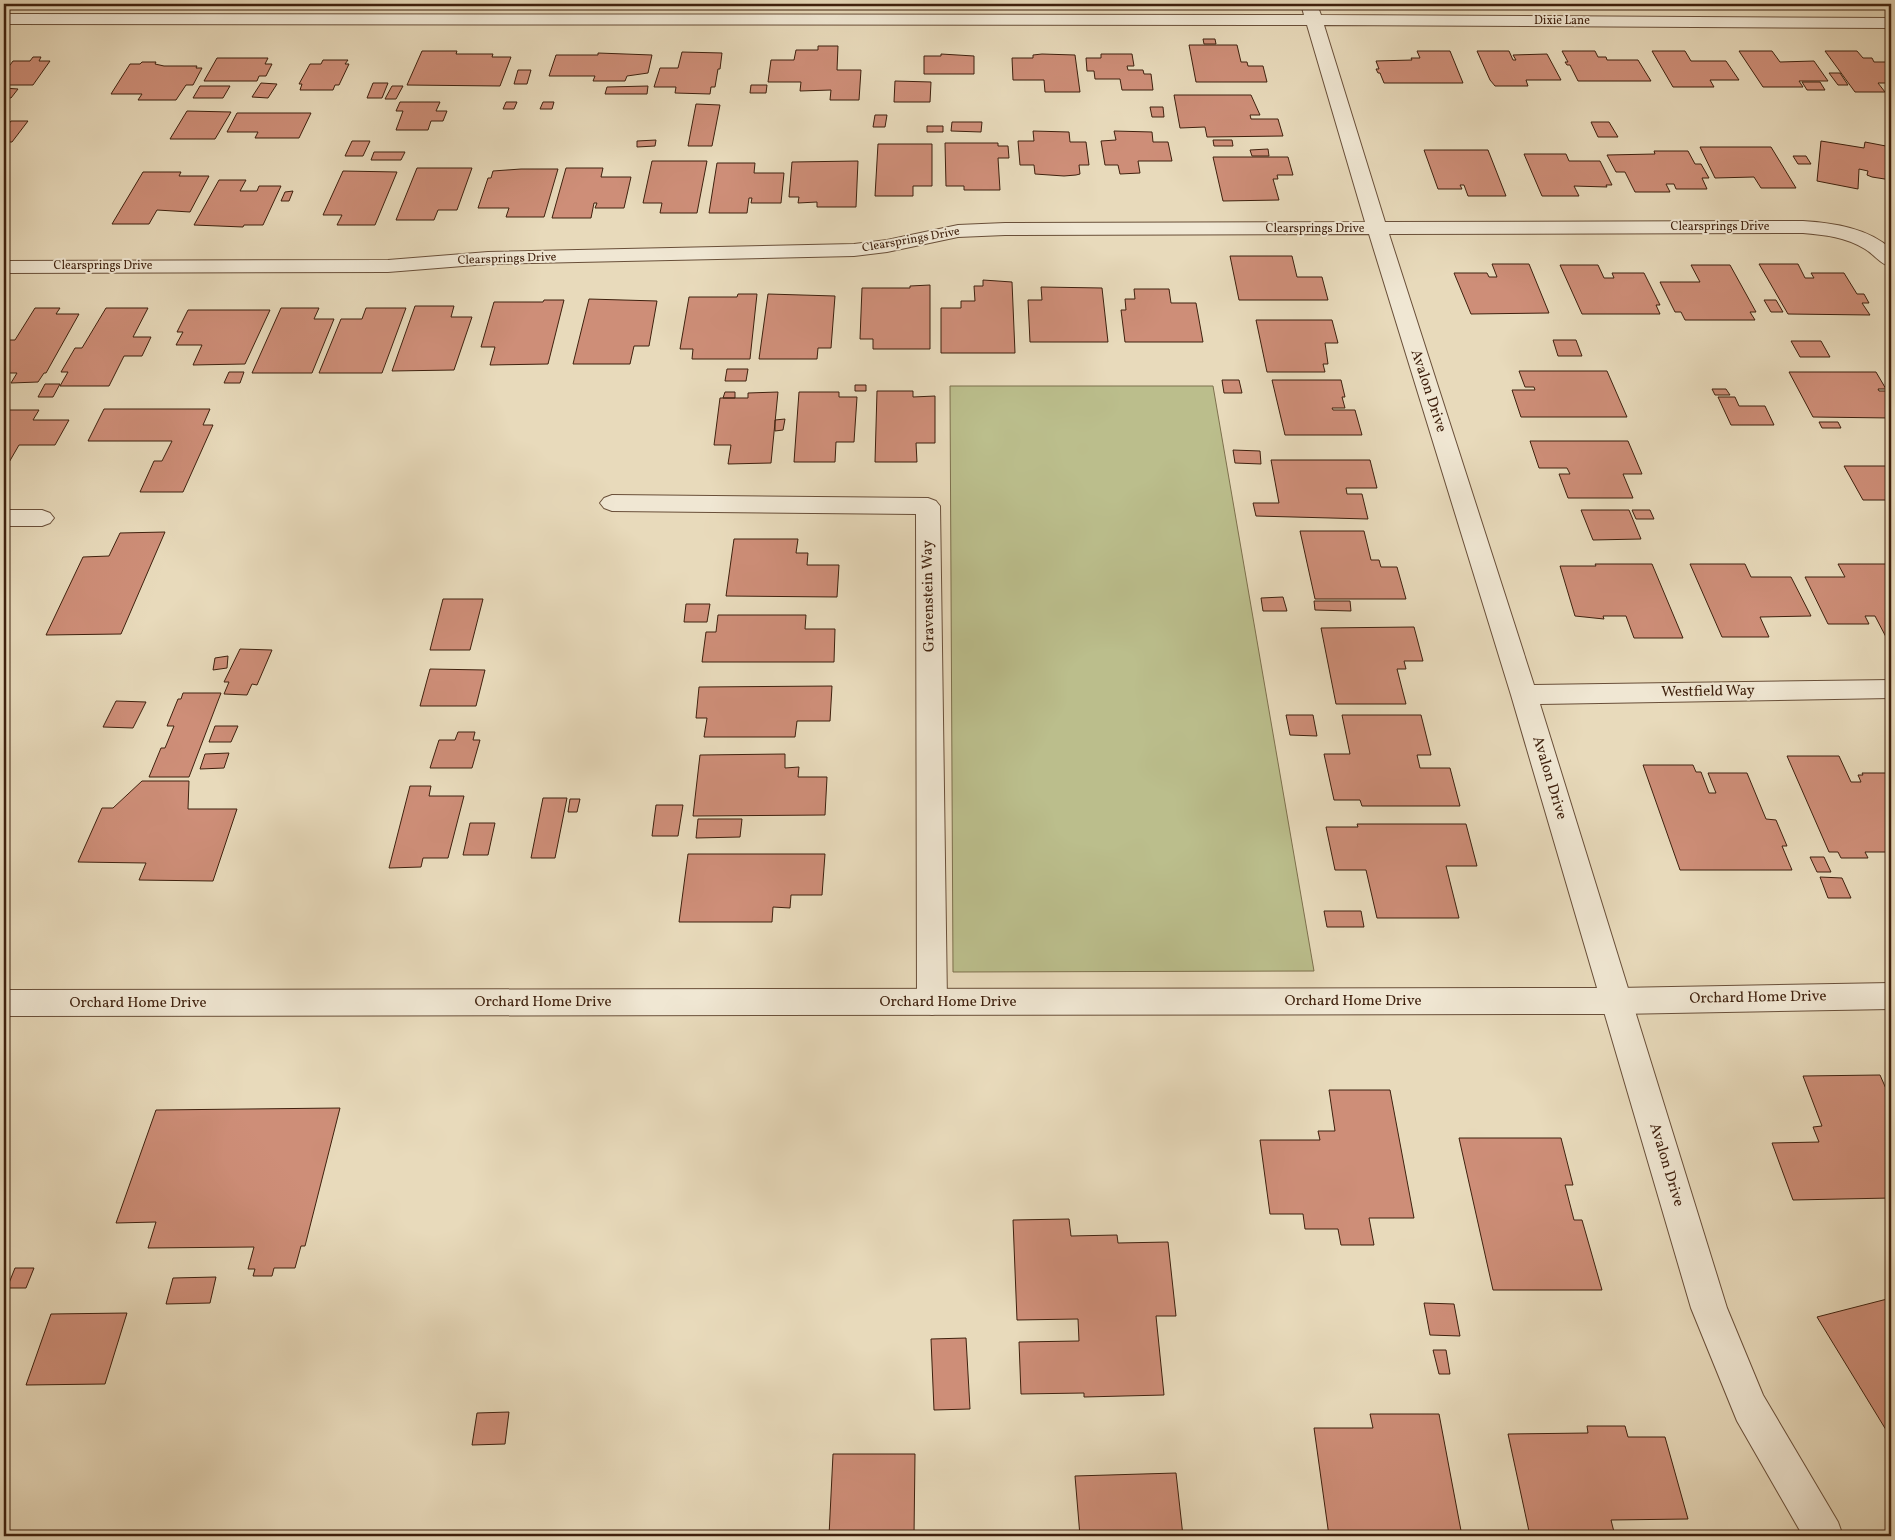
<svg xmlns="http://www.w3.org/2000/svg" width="1895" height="1540" font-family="Vollkorn,serif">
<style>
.green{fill:#bbbe8c;stroke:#7d704d}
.building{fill:#ce8e78;stroke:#3f210e}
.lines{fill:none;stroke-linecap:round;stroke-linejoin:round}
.minor-casing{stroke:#694f39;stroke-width:2}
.tertiary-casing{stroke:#694f39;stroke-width:2}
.minor{fill:#f0e7d3;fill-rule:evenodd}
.tertiary{fill:#f0e7d3;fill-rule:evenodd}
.labels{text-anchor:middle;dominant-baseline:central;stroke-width:4;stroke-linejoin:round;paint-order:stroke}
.far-street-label{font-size:12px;fill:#3f210e;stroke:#f0e7d3}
.street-label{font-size:15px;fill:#3f210e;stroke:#f0e7d3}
</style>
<rect width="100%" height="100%" fill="#e8dabb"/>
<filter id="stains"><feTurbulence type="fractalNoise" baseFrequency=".004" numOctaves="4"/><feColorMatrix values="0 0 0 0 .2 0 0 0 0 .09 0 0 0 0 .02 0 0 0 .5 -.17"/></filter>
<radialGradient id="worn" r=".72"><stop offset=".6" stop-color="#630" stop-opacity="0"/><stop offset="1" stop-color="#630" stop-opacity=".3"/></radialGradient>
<path class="green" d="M950 386H1213L1314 971 953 972Z"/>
<path class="building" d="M1203 39H1215L1216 44H1204Z
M1189 45H1237L1241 62H1247L1248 66H1263L1267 82H1196Z
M818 46H838L837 70H861L859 100H830L831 90 800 91 801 82H768L771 60H794L796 50H818Z
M422 51H457L456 54H493L492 57H511L500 86 407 85Z
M1417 51H1450L1463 83H1384L1380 73H1378L1376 69H1379L1376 61 1412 60 1411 58H1420Z
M1477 51H1509L1513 60H1516L1513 55 1547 54 1561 80H1526L1528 86H1495L1490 80Z
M1562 51H1595L1598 57H1606L1607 60H1638L1651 81H1578L1570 65H1567L1565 62H1568Z
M1652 51H1685L1691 61H1726L1739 80H1710L1714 87H1673Z
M1739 51H1772L1780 62 1814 61 1828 81H1799L1803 87H1763Z
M1825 51H1857L1863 58H1872L1874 62H1891V83H1878L1885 92H1855Z
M682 52 722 53 720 69H718L715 87H711L710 94 675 93 676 87H654L660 68H678Z
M598 53 652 55 648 73 627 76 625 81H593L595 76H549L556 55H598Z
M941 54 974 56V74H924V56H941Z
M1042 54 1075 55 1080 92H1045L1044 80H1013L1012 58H1033V55Z
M1101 54H1132L1134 66H1127L1128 70H1143L1144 74H1151L1153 90H1122L1120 79H1095L1094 71H1087L1086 58H1101Z
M33 57H41L39 61H50L33 85H4V73L13 61H30Z
M217 58H268L265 64H272L266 76H259L257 81H204Z
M323 60H348L345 64H349L339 85H335L333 90H300L302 84H299L310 64H321Z
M142 62H156L155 64 164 66H197L196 68H202L193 85H186L176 100H138L142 94H111L130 64H140Z
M518 70H531L527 84H514Z
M1829 73H1840L1848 85H1838Z
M895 81 931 82 930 102H894Z
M1802 82H1820L1825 90H1807Z
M261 83 277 84 268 98 252 97Z
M373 83H388L382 98H367Z
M751 85H767L766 93H750Z
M200 86H230L223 98H193Z
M392 86H403L396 99H385Z
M648 86 647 94H605L607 87Z
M4 88 18 89 11 98 4 97Z
M1174 95H1251L1260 115H1250L1251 119H1278L1283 136 1207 137 1205 127 1180 128Z
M400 102H440L436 111H447L443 121H431L428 130H396L403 111H396Z
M506 102H517L514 109H503Z
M543 102H554L552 109H540Z
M696 104 720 105 712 146H688Z
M1150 107H1163L1164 117H1152Z
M187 111 231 112 215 139H170Z
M237 113H311L299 138H255L258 132H227Z
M875 115H887L885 127H873Z
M11 121H28L12 142H4V130Z
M952 122H982L981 132 951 131Z
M1591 122H1609L1618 137H1598Z
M927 126H943V132H927Z
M1033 131 1069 132 1070 142H1086L1089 165H1079L1080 174 1076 175 1064 176 1035 174 1034 165H1020L1018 141H1034Z
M1114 131 1152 132 1153 142H1168L1172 161H1138L1140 173 1120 174 1118 165H1105L1101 141 1116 140Z
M656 140 655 146 637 147V141Z
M1213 140H1232L1233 146H1214Z
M352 141H370L363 156H345Z
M1821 141 1864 148 1865 142 1891 147V180L1872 177 1867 175 1868 171 1859 169 1858 189 1817 181Z
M945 143H998V146H1008L1009 158H998L1000 190H964V186H946Z
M878 144H932V186H913V196H875Z
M1700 147H1771L1796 188H1761L1754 177 1715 178Z
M1268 149 1269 156H1252L1250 150Z
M1424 150H1488L1506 196H1468L1464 185H1460L1462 189H1438Z
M1654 151H1688L1695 164H1701L1709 178H1702L1707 189H1676L1674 184H1666L1670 192H1635L1625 172H1616L1607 155 1655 154Z
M374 152H405L401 160H371Z
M1524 154H1566L1569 161H1600L1612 185H1606L1607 187 1574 186 1579 196H1542Z
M1793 156H1806L1811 164H1798Z
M1213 157H1288L1293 175H1277L1278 179H1273L1279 200 1223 201Z
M652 161H707L697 213H660L662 203H643Z
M858 161 856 207H817V202L798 203 799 197H789L792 162Z
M717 163H755L754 173H784L781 203H751L752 198H749L747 213H709Z
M417 168H472L457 210H438L434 220H396Z
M566 168H603L601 177H631L624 208H595L597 203H594L591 218H552Z
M521 169H558L544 217H506L509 208H478L488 178H491L493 171Z
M343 171 397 172 375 225H337L342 215H323Z
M143 172H181L179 176H209L190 212 157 210 149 224H112Z
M219 180H246L240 191H257L259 186H281L263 225H244L243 227 194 225Z
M293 191 289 201H281L285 192Z
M1230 256H1292L1297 277H1322L1328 300H1239Z
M1492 264H1529L1549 313 1471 314 1454 273H1487L1489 277H1497Z
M1759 264H1798L1805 278H1814L1811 273H1844L1857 294H1864L1869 303H1862L1870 315 1788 314Z
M1560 265H1598L1604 278H1614L1612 273H1644L1660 305H1656L1660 314H1582Z
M1691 265H1730L1756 312H1750L1755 320H1685L1681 312H1675L1660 282H1700Z
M983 280 1012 282 1015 353H941V308H961V301H975L974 286H983Z
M930 285V349H873V339H860L862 288H910V286Z
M1041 287 1102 288 1108 342H1030L1028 300H1042Z
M1134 289H1169L1171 303H1196L1203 342H1125L1121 310H1126L1125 299H1135Z
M738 294H757L750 359H692L693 349H680L689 297H737Z
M768 294 835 296 831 348H818L817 359H759Z
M589 299 657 301 649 346H634L630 364H573Z
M544 300H564L548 364 490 365 495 347H481L494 302H543Z
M1764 300H1776L1783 312H1771Z
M415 306H454L451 317H472L454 370 392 371Z
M35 308H60L56 314H79L46 373H44L38 382 11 383 17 373H4V340H15Z
M106 308H148L133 337H151L142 356H124L109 386H60L68 372H61L75 348H82Z
M281 308H319L314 319H334L312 373H252Z
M366 308H406L382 373H319L341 319H362Z
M188 310H270L245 364 193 365 202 345H176L183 332H177Z
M1256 320H1332L1338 343H1325L1328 364H1323L1325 372H1267Z
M1553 340H1576L1582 356H1558Z
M1791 341H1821L1830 357H1800Z
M727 369H748L746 381H725Z
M1519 371H1607L1627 417H1521L1512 390H1535L1534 387H1525Z
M229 372H244L240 383H224Z
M1789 372H1876L1886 389H1878L1879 391H1891V418L1813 417Z
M1222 380H1239L1242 393H1224Z
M1272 380H1341L1345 397H1342L1345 408H1332L1333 410H1355L1362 435H1285Z
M45 384H60L53 397H38Z
M855 385H866V391H855Z
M1712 389H1726L1730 395H1715Z
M877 391H913V397L935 396V443H916L917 462H875Z
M725 392H735V398H723Z
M778 392 771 463 728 464 731 445H714L720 398H748V393Z
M799 392H839V397H857L854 442H836L835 462H794Z
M1718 397H1735L1739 406H1765L1774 425H1731Z
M104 409H210L203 425H213L183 492H140L154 461H162L172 441H88Z
M4 410H39L33 420H69L55 445H19L4 471Z
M785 419 783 430 775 431V420Z
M1819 422H1838L1841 428H1822Z
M1530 441H1628L1642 474H1623L1633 498H1568L1559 474H1570L1567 468H1539Z
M1233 450 1260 451 1261 464 1235 463Z
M1271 460H1370L1377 488H1346L1347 494H1362L1368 519 1256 516 1253 503H1279Z
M1844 466H1891V500H1863Z
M1581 510H1629L1641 539 1593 540Z
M1632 510H1650L1654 519H1636Z
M1300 531H1364L1371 560H1379L1381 567H1397L1406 599H1315Z
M165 532 121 634 46 635 83 557 109 556 120 533Z
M734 539H798L796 553H808L807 565H839L837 597 726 596Z
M1595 564H1652L1683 638H1634L1626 616H1603L1604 619 1575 616 1560 566H1596Z
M1690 564H1745L1751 577H1791L1811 616 1760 617 1769 637H1722Z
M1838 564H1891V637H1886L1875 616H1865L1869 624H1828L1805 577H1845Z
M1283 597 1287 611H1263L1261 598Z
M443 599H483L470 650H430Z
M1314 601H1350L1351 611 1315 610Z
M686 604H710L707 622H684Z
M718 615H806L805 629H835L834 662H702L706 632H716Z
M1414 627 1423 661H1404L1406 669H1397L1406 704H1336L1321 628Z
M240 649 272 650 257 685 252 684 247 695 224 694 229 682H224Z
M228 656 227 668 213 670 215 658Z
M430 669 485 670 476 706H420Z
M832 686 830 721H797L795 737H704L707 718H696L699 687Z
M183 693H221L189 777H149L161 748H165L174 726H167L178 699H181Z
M116 701 146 702 133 728 103 727Z
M1286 715H1313L1317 736 1290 735Z
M1342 715H1421L1431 755H1417L1420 768H1450L1460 806H1362L1360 800H1334L1324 754H1350Z
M215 726H238L231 742H209Z
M458 732H475L473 740H480L472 768H430L439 740H455Z
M229 753 224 768 200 769 205 754Z
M785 754V768L799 767 798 777H827L825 815 693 816 700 755Z
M1787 756H1839L1851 782H1861L1858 775H1863L1862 773H1891V852H1865L1868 858H1841L1838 852H1829Z
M1643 765H1693L1696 772H1701L1709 793H1716L1708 773H1747L1766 819 1776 820 1787 846H1782L1792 870H1680Z
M142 781H189L188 809H237L213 881 139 880 146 863 78 862 102 808H113Z
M410 786H431L429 796H464L448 858H423L421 867 389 868Z
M543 798H567L555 858H531Z
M570 799H580L577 812H568Z
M656 805H683L678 836H652Z
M698 819H742L740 837 696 838Z
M470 823H495L488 855H463Z
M1357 824H1466L1477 866H1446L1459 918H1377L1366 870H1335L1326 827H1358Z
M688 854H825L822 895H791L790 908 773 907 772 922H679Z
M1810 857H1824L1831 872H1817Z
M1820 877 1842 878 1851 898H1828Z
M1324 911H1361L1364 927H1327Z
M1880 1075 1891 1100V1198L1793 1200 1772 1143 1819 1142 1813 1127 1822 1126 1803 1076Z
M1329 1090H1390L1414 1218H1369L1374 1245H1341L1338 1229H1305L1303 1214H1270L1260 1140H1320L1318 1131H1335Z
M340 1108 305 1246H301L295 1268H274L272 1276H253L255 1269H248L254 1247 148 1248 156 1222 116 1223 156 1110Z
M1459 1138H1561L1573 1185H1565L1574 1220H1582L1602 1290H1493Z
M1069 1219 1071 1236 1117 1235 1118 1243 1168 1242 1176 1316H1156L1164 1395 1084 1397V1393L1021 1394 1019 1342 1079 1341 1078 1319 1017 1320 1013 1220Z
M15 1268H34L26 1288H7Z
M216 1277 210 1303 166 1304 173 1278Z
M1891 1298V1438L1817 1317Z
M1424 1303 1454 1304 1460 1336 1430 1335Z
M127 1313 105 1384 26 1385 51 1314Z
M966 1338 970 1409 934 1410 931 1339Z
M1433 1350H1446L1450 1374H1439Z
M509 1412 505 1444 472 1445 477 1413Z
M1370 1414H1439L1462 1536H1329L1314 1428H1373Z
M1587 1426H1625L1628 1437H1665L1688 1519 1611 1520 1615 1536H1530L1508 1434 1588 1433Z
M833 1454H915L914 1536H829Z
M1176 1473 1183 1536H1080L1075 1476Z"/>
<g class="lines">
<g class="minor-casing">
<path id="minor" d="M1301 4H1317L1321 15 1891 18V28L1324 25 1385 222 1803 221C1834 223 1868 228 1891 249V267C1880 264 1875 255 1865 249 1846 237 1825 235 1803 233L1389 234 1534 685 1891 680V698L1540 704 1727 1308 1763 1395 1838 1522 1843 1536H1803L1737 1421 1691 1308 1511 695 1369 234 1005 235 958 237 887 252 854 256 488 264 388 272 4 273V261L388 260 488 252 854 244 887 240 958 225 1005 223 1365 222 1307 25 4 24V14L1304 15Z
M612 495 928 498 936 501 940 506 947 1002 943 1011 932 1015 921 1011 917 1002 916 514 612 511 604 508 600 503 604 498Z
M4 510H42L50 513 54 518 50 523 42 526H4Z"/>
</g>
<g class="tertiary-casing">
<path id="tertiary" d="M1891 983V1009L1617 1014 4 1016V990L1617 988Z"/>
</g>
<use href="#minor" class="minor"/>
<use href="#tertiary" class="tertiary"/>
</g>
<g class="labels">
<g class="far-street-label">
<text x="1562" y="21">Dixie Lane</text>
<text x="1720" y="227">Clearsprings Drive</text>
<text x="1315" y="229">Clearsprings Drive</text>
<text transform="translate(911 240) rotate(-10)">Clearsprings Drive</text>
<text transform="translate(507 259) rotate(-2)">Clearsprings Drive</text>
<text x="103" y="266">Clearsprings Drive</text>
</g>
<g class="street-label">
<text transform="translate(1428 391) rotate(72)">Avalon Drive</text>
<text transform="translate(929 596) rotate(-91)">Gravenstein Way</text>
<text transform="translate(1708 692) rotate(-1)">Westfield Way</text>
<text transform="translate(1549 778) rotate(73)">Avalon Drive</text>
<text transform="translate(1758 998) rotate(-1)">Orchard Home Drive</text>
<text x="1353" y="1001">Orchard Home Drive</text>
<text x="543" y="1002">Orchard Home Drive</text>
<text x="948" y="1002">Orchard Home Drive</text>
<text x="138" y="1003">Orchard Home Drive</text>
<text transform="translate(1666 1165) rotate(73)">Avalon Drive</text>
</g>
</g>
<rect width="1895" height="1540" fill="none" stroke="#e8dabb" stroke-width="20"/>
<rect x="5" y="5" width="1885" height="1530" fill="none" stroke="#3f210e" stroke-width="2.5"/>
<rect x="10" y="10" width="1875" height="1520" fill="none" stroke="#3f210e"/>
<rect width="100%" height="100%" filter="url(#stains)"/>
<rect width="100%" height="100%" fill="url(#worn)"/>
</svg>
